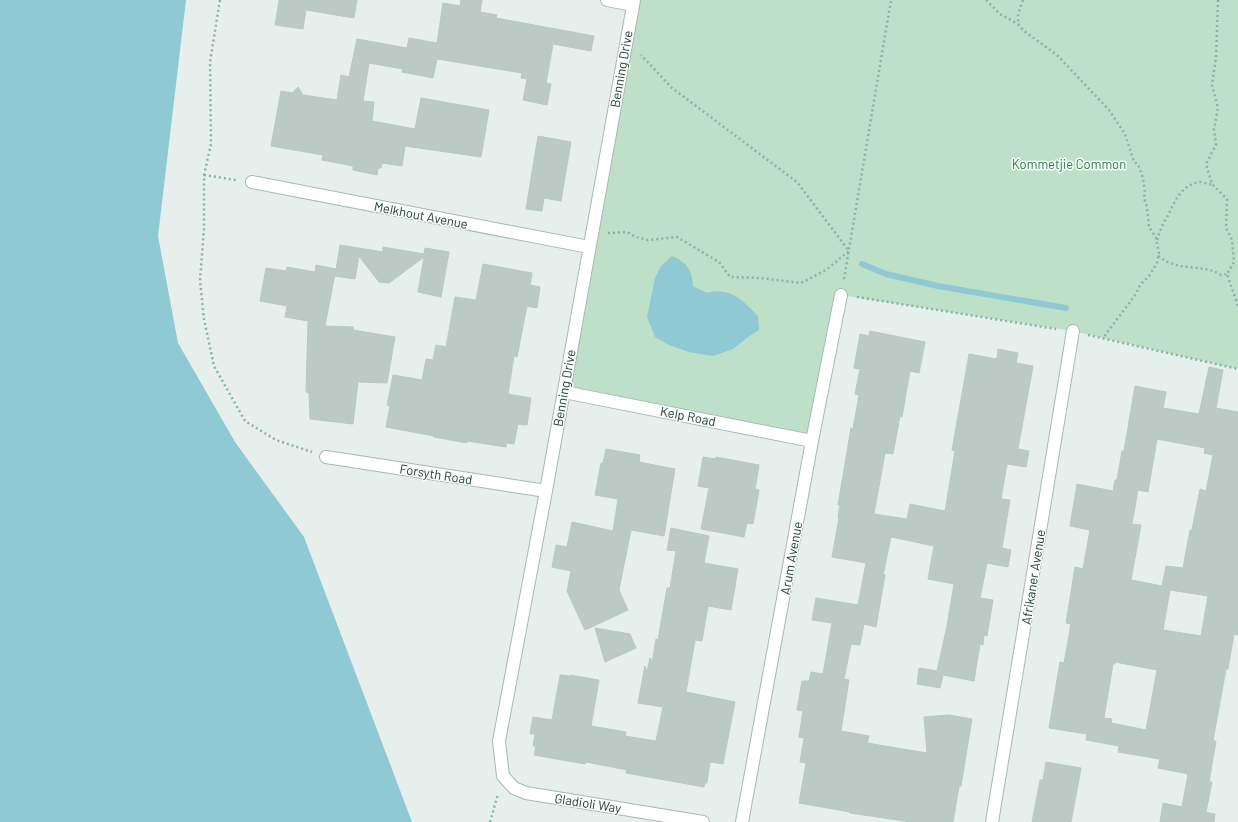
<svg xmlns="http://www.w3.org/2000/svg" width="1238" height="822" font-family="Barlow,sans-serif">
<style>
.green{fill:#bfe0c8}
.water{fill:#8ec9d4}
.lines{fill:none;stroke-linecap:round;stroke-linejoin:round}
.stream{stroke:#8ec9d4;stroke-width:6}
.building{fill:#bbcac4;stroke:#b8c9c2;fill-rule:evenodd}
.minor-casing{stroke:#a8b8b2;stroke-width:14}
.path{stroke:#86b3a5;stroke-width:2.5;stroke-dasharray:2 3;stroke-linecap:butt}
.minor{stroke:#fff;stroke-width:12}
.labels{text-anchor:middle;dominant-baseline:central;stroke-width:3;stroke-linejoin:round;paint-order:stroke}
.street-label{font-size:13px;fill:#24423a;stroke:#f7fbf9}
.park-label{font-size:13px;fill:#2d7a4b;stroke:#f7fbf9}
</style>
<rect width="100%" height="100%" fill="#e6efeb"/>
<path class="green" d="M634 0H1238V369L1073 331 841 295 812 441 564 392Z"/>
<path class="water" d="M0 0H186L158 236 178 343 235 442 304 537 412 822H0Z
M672 256C687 263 692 269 693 286L707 293C713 290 726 291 733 295 742 299 751 309 758 316L759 330 748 337 733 349 713 356 689 352 669 345 655 337 647 317 655 278 661 266Z"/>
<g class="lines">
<path class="stream" d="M862 264 886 274 938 286 1066 308"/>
</g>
<path class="building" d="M279 0H357L354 18 306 10 303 29 275 25Z
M461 0H482L480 12 497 15 496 18 594 36 591 51 553 44 546 83 551 84 547 105 523 100 527 79 521 78 522 73 437 59 433 78 402 72 403 69 369 63 363 101 374 102 372 121 415 129 421 98 489 110 481 157 405 146 402 166 382 163 381 168H378L377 175 353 170V166L322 160 323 155 271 146 281 91 292 93 298 87 303 95 337 100 341 75 349 77 357 39 407 48 409 38 437 43 443 3 460 6Z
M538 136 571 142 561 201 544 198 542 211 526 209Z
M340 245 383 252V247L424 254 425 248 449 252 441 297 418 292 424 257 389 283 379 282 359 256 355 279 335 276Z
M483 264 532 273 530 285 540 287 537 308 527 306 517 357 514 356 508 394 531 398 527 425 518 424 514 444 507 443 506 447 467 441V443L434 437V436L386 427 390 406 387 405 393 375 422 380 426 359 433 360 436 345 446 347 455 297 476 300Z
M316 265 336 269 325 326 353 327V330L395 337 387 383 358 382 353 424 310 419 309 393 306 392 308 321 285 317 287 306 260 301 266 268 286 271 287 267 315 272Z
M870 331 925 342 919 373 910 371 902 417 900 416 893 454 885 453 874 514 907 519 910 504 945 511 955 451 952 450 969 354 997 359 998 349 1018 353 1016 363 1033 366 1018 449 1029 451 1026 467 1007 464 1001 499 1010 500 1002 548 1011 550 1008 567 987 563 980 598 993 600 987 636 984 635 983 645 980 644 974 681 943 675 940 688 917 684 919 668 937 671 947 626 954 584 928 579 934 546 891 537 883 575H885L876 627 864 624 860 645 851 644 844 679 849 680 841 731 869 736 867 743 927 753 924 717 949 715 972 719 961 786H959L953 822H911L850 813V812L799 803 806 763 800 762 804 738 799 737 803 711 797 710 802 681H809L811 672 823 674 832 623 812 620 816 598 858 605 866 563 832 557 839 518 838 517 840 505H838L851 428 853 429 859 395 855 394 860 369 854 368 860 334 869 336Z
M1209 367 1223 370 1216 408 1238 412V635L1234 634 1228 669H1226L1213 741H1216L1209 782H1212L1206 812 1199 811 1215 814 1214 822H1160L1163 803 1182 807 1188 774 1158 768 1160 759 1118 752 1119 746 1086 740 1087 734 1049 728 1060 662 1064 663 1071 624 1066 623 1075 567 1083 569 1090 530 1070 526 1077 484 1113 491 1115 480H1117L1122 451H1124L1135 386 1166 392 1163 408 1199 414ZM1157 439 1205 448 1204 453 1213 455 1206 491 1200 489 1192 530H1190L1183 568 1166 566 1162 586 1131 580 1141 525 1132 524 1138 490 1148 492ZM1170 590 1208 596 1201 636 1163 630ZM1115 662 1157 670 1146 730 1111 723 1112 719 1104 718 1113 664H1115Z
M606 449 640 455 639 462 675 469 664 536 631 530 619 590 628 610 585 630 567 591 571 571 552 567 556 545 567 547 572 522 613 531 618 499 595 495 601 463H603Z
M703 457 716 459V457L759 465 755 489 759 490 753 524 747 523 744 537 701 529 709 488 698 486Z
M671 528 709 536 704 563 738 569 731 610 708 606 702 641 695 640 686 692 735 702 723 764 710 762 707 783H705L704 787 626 773 627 770 586 762 585 764 534 755 536 746H533L535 734H530L533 717 552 720 560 675 570 676V675L599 680 591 726 626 732 625 736 656 741 663 707 638 703 645 666 647 672 650 658 652 663 656 639 658 640 667 588H670L676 551 667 550Z
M595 628 630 634 636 648 605 662Z
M1046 762 1081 768 1071 822H1032L1040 780H1043Z"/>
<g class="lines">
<g class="minor-casing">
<path id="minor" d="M607 0 633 5
M634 0 546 491 499 741 503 776 514 788 526 793 703 822
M252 182 589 247
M564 392 812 441
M326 457 546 491
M742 822 812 441 841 295
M992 822 1073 331"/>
</g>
<path class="path" d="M220 0 210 62 211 144 204 175V228L200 281 204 319 214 366 245 421 276 440 312 452
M986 0 1000 14 1018 24
M1023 0 1018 14V24L1024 31 1057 55 1109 110 1125 134 1134 162 1138 164 1143 178 1145 192 1144 198 1147 207 1149 227 1156 238 1159 253 1157 263 1149 276 1140 285 1136 294 1103 338
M1218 0 1216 57 1212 85 1218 108 1214 129 1216 145 1206 164 1212 184 1227 199 1226 228 1232 240 1234 262 1227 274 1238 306
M204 175 236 180
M608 233 627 232 636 237 648 240 677 237 719 262 730 277 760 278 801 283 826 270 849 251 797 182 672 88 641 55
M1157 240C1159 234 1161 228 1164 222 1166 218 1169 215 1170 211 1176 199 1183 184 1200 182 1204 182 1208 185 1212 184
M1158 256C1180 273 1202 263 1221 275L1227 274
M844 279 891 0
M857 297 1056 329
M1088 335 1238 369
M490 822 498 794"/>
<use href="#minor" class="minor"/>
</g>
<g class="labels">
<g class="street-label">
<text transform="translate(621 69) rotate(-80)">Benning Drive</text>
<text transform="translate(421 215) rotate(11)">Melkhout Avenue</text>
<text transform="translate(564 388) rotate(-80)">Benning Drive</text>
<text transform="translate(688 416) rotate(11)">Kelp Road</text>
<text transform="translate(436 474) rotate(9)">Forsyth Road</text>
<text transform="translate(791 558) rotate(-80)">Arum Avenue</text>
<text transform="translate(1033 577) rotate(-81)">Afrikaner Avenue</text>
<text transform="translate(588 803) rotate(9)">Gladioli Way</text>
</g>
<g class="park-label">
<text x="1069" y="164">Kommetjie Common</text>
</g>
</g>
</svg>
